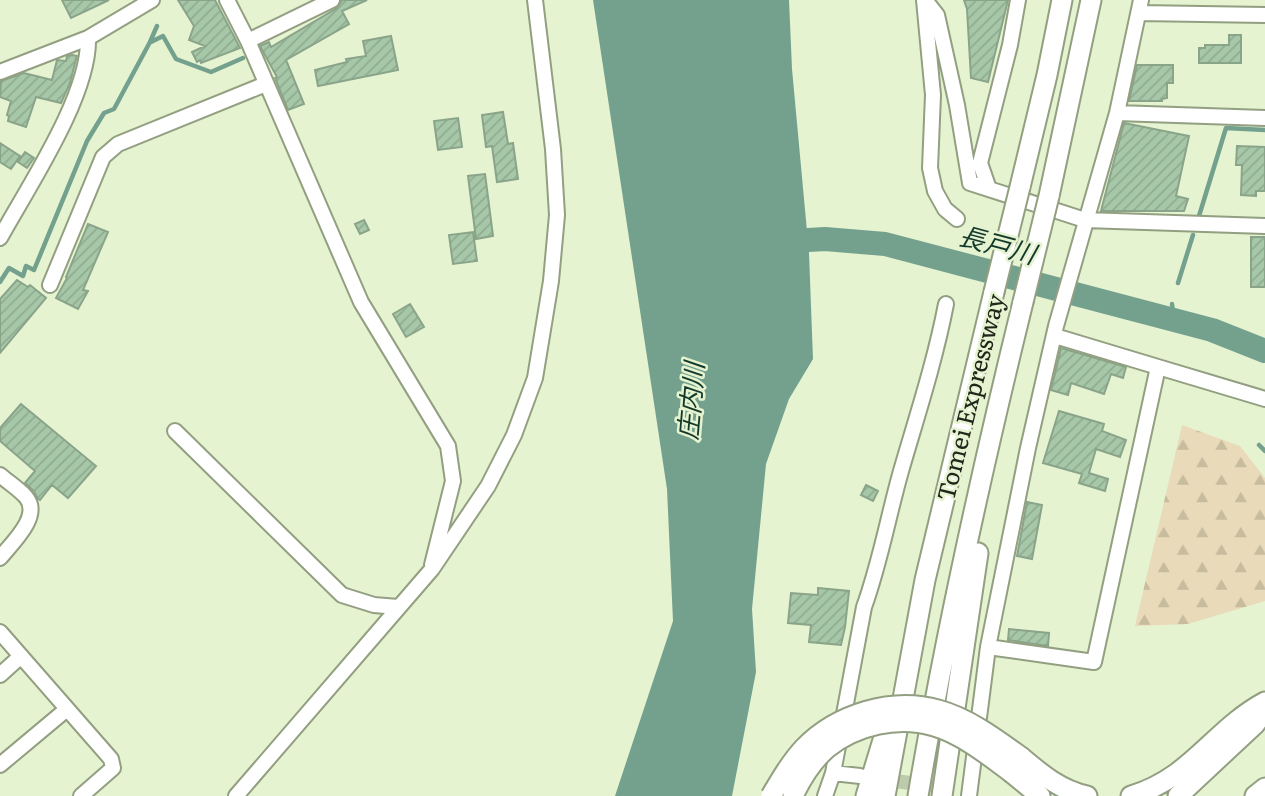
<svg xmlns="http://www.w3.org/2000/svg" width="1265" height="796" font-family="Literata,'Noto Sans JP',serif">
<style>
.forest{fill:url(#forest-firs)}
.water{fill:#74a18d}
.lines{fill:none;stroke-linecap:round;stroke-linejoin:round}
.stream{stroke:#74a18d;stroke-width:4.5}
.river{stroke:#74a18d;stroke-width:24}
.building{fill:url(#building-hatch);stroke:#8aa48a;stroke-width:2}
.minor-tunnel{stroke:#becaac;stroke-width:14;stroke-dasharray:14 7;stroke-linecap:butt}
.minor-casing{stroke:#929f80;stroke-width:18}
.highway-casing{stroke:#929f80;stroke-width:23}
.minor{stroke:#fff;stroke-width:14}
.highway{stroke:#fff;stroke-width:19}
.highway-bridge-casing{stroke:#929f80;stroke-width:23;stroke-linecap:butt}
.highway-bridge{stroke:#fff;stroke-width:19}
.labels{text-anchor:middle;dominant-baseline:central;stroke-width:5;stroke-linejoin:round;paint-order:stroke}
.street-label{font-size:24px;fill:#21261a;stroke:#e5f3d1}
.water-label{font-size:26px;font-style:italic;fill:#133a2b;stroke:#e5f3d1}
</style>
<defs>
<pattern id="forest-firs" width="22" height="20" patternUnits="userSpaceOnUse" patternTransform="scale(1.75)"><rect width="22" height="20" fill="#e9dbb9"/><path d="M5 1l3.5 6h-7zM16 11l3.5 6h-7z" fill="#c8bc9e"/></pattern>
<pattern id="building-hatch" width="6" height="6" patternUnits="userSpaceOnUse" patternTransform="scale(1.75)"><rect width="6" height="6" fill="#a7c8a8"/><path d="M-1 1l2-2M0 6l6-6M5 7l2-2" fill="none" stroke="#8fac90"/></pattern>
</defs>
<rect width="100%" height="100%" fill="#e5f3d1"/>
<path class="forest" d="M1182 425 1240 446 1265 478V601L1188 624 1135 626Z"/>
<path class="water" d="M593 0H789L792 69 809 253 813 359 789 399 766 464 752 609 756 672 732 796H615L673 621 667 489Z"/>
<g class="lines">
<path class="stream" d="M151 42 163 36 176 59 211 72 243 58
M1199 216 1226 128 1265 130
M0 282 9 268 23 276 26 266 34 270 87 141 104 113 114 109 150 42 157 26
M1178 283 1193 235
M1172 304 1174 320
M1259 445 1265 451"/>
<path class="river" d="M774 242 825 239 885 244 1212 330 1265 351"/>
</g>
<path class="building" d="M62 0H109L71 18Z
M178 0H215L240 48 201 63 200 60 197 62 192 52 205 46 189 40 194 26Z
M342 0H367L342 11 349 24 286 60 304 104 288 110 275 78 277 77 260 46 269 42 271 47 337 8Z
M964 0H1008L988 82 971 78 967 9Z
M1229 35H1241V63H1199V48H1205V45H1229Z
M391 36 398 70 318 86 315 70 347 62 346 59 366 56 363 41Z
M72 55 77 56 76 59 70 83 61 103 36 97 26 127 8 121 9 116 7 115 11 101 0 97 1 81 24 73 52 80 57 60 66 61 67 56Z
M1137 65H1173V83H1167V98L1162 99V101H1129Z
M503 112 508 144 513 143 518 179 497 182 492 146 486 147 482 115Z
M458 118 462 147 438 150 434 121Z
M1124 123 1189 136 1176 196 1188 199 1184 211H1101Z
M0 143 20 156 11 169 0 162Z
M1237 146 1265 147V191H1256V196L1241 195 1242 165H1236Z
M25 152 34 158 27 168 18 162Z
M485 174 493 236 476 239 468 176Z
M364 220 369 230 360 234 355 224Z
M88 224 108 232 83 290 88 291 78 309 56 298 67 278 66 277Z
M473 232 477 261 453 264 449 235Z
M1251 237H1265V287H1251Z
M17 280 28 287 30 285 46 298 0 353V299Z
M410 304 424 327 406 337 393 314Z
M1061 348 1126 367 1123 378 1111 374 1104 394 1071 383 1068 395 1051 390Z
M21 404 96 466 68 498 52 485 40 500 37 498 34 491 25 483 35 471 0 441V428Z
M1059 411 1104 424 1102 431 1126 440 1120 457 1096 449 1089 473 1108 479 1105 491 1079 483 1082 474 1043 463Z
M866 485 878 491 873 501 861 495Z
M1027 502 1042 505 1032 559 1017 556Z
M818 588 849 591 845 627 841 645 809 642 811 625 788 623 791 593 818 595Z
M1009 629 1049 633 1048 646 1008 640Z"/>
<g class="lines">
<path class="minor-tunnel" d="M878 779 951 788"/>
<g class="minor-casing">
<path id="minor" d="M227 0 248 41 361 302 448 446 453 481 432 565
M924 0 933 95 930 168 935 191 945 209 957 219
M925 0 937 15 957 105 970 183 1085 220 1265 226
M1139 13 1265 15
M248 41 332 0
M0 72 88 38 152 0
M1117 113 1265 118
M989 189 980 163 1010 45 1018 0
M0 238C28 187 90 95 88 38
M50 285 103 157 118 144 266 84
M1158 367 1265 399
M175 431 342 595 374 605 398 607
M0 475C8 482 19 489 26 497 42 516 12 543 0 558
M0 632 111 759 113 768 81 796
M988 647 1094 662 1158 367 1055 336
M0 675 21 656
M0 765 67 709
M833 773 860 776
M236 796 432 569 488 486 514 435 535 378 551 281 557 215 553 149 535 0
M825 796 833 773 864 607C880 563 888 517 901 471 917 416 935 361 946 304
M969 796 988 647 1028 448 1056 326 1117 113 1141 0"/>
</g>
<g class="highway-casing">
<path id="highway" d="M1020 187 1047 75 1062 0
M1049 196 1091 0
M1021 757C1041 774 1060 790 1087 796
M1012 773 1040 796
M866 796 883 740
M885 796 925 580 994 292
M918 796C946 630 983 465 1023 302
M942 796 978 553
M1131 796C1192 778 1213 730 1265 702
M1178 796 1255 724 1265 711
M1255 796 1265 788"/>
</g>
<use href="#minor" class="minor"/>
<use href="#highway" class="highway"/>
<g class="highway-bridge-casing">
<path id="highway-bridge" d="M994 292 1020 187
M1023 302 1049 196
M771 796C781 779 791 762 804 748 837 714 892 697 938 710 968 718 996 739 1021 757
M793 796C801 779 812 761 827 748 856 725 898 715 934 726 962 734 988 755 1012 773"/>
</g>
<use href="#highway-bridge" class="highway-bridge"/>
</g>
<g class="labels">
<g class="street-label">
<text transform="translate(969 397) rotate(-76)">Tomei Expressway</text>
</g>
<g class="water-label">
<text transform="translate(998 243) rotate(15)">長戸川</text>
<text transform="translate(689 401) rotate(-85)">庄内川</text>
</g>
</g>
</svg>
